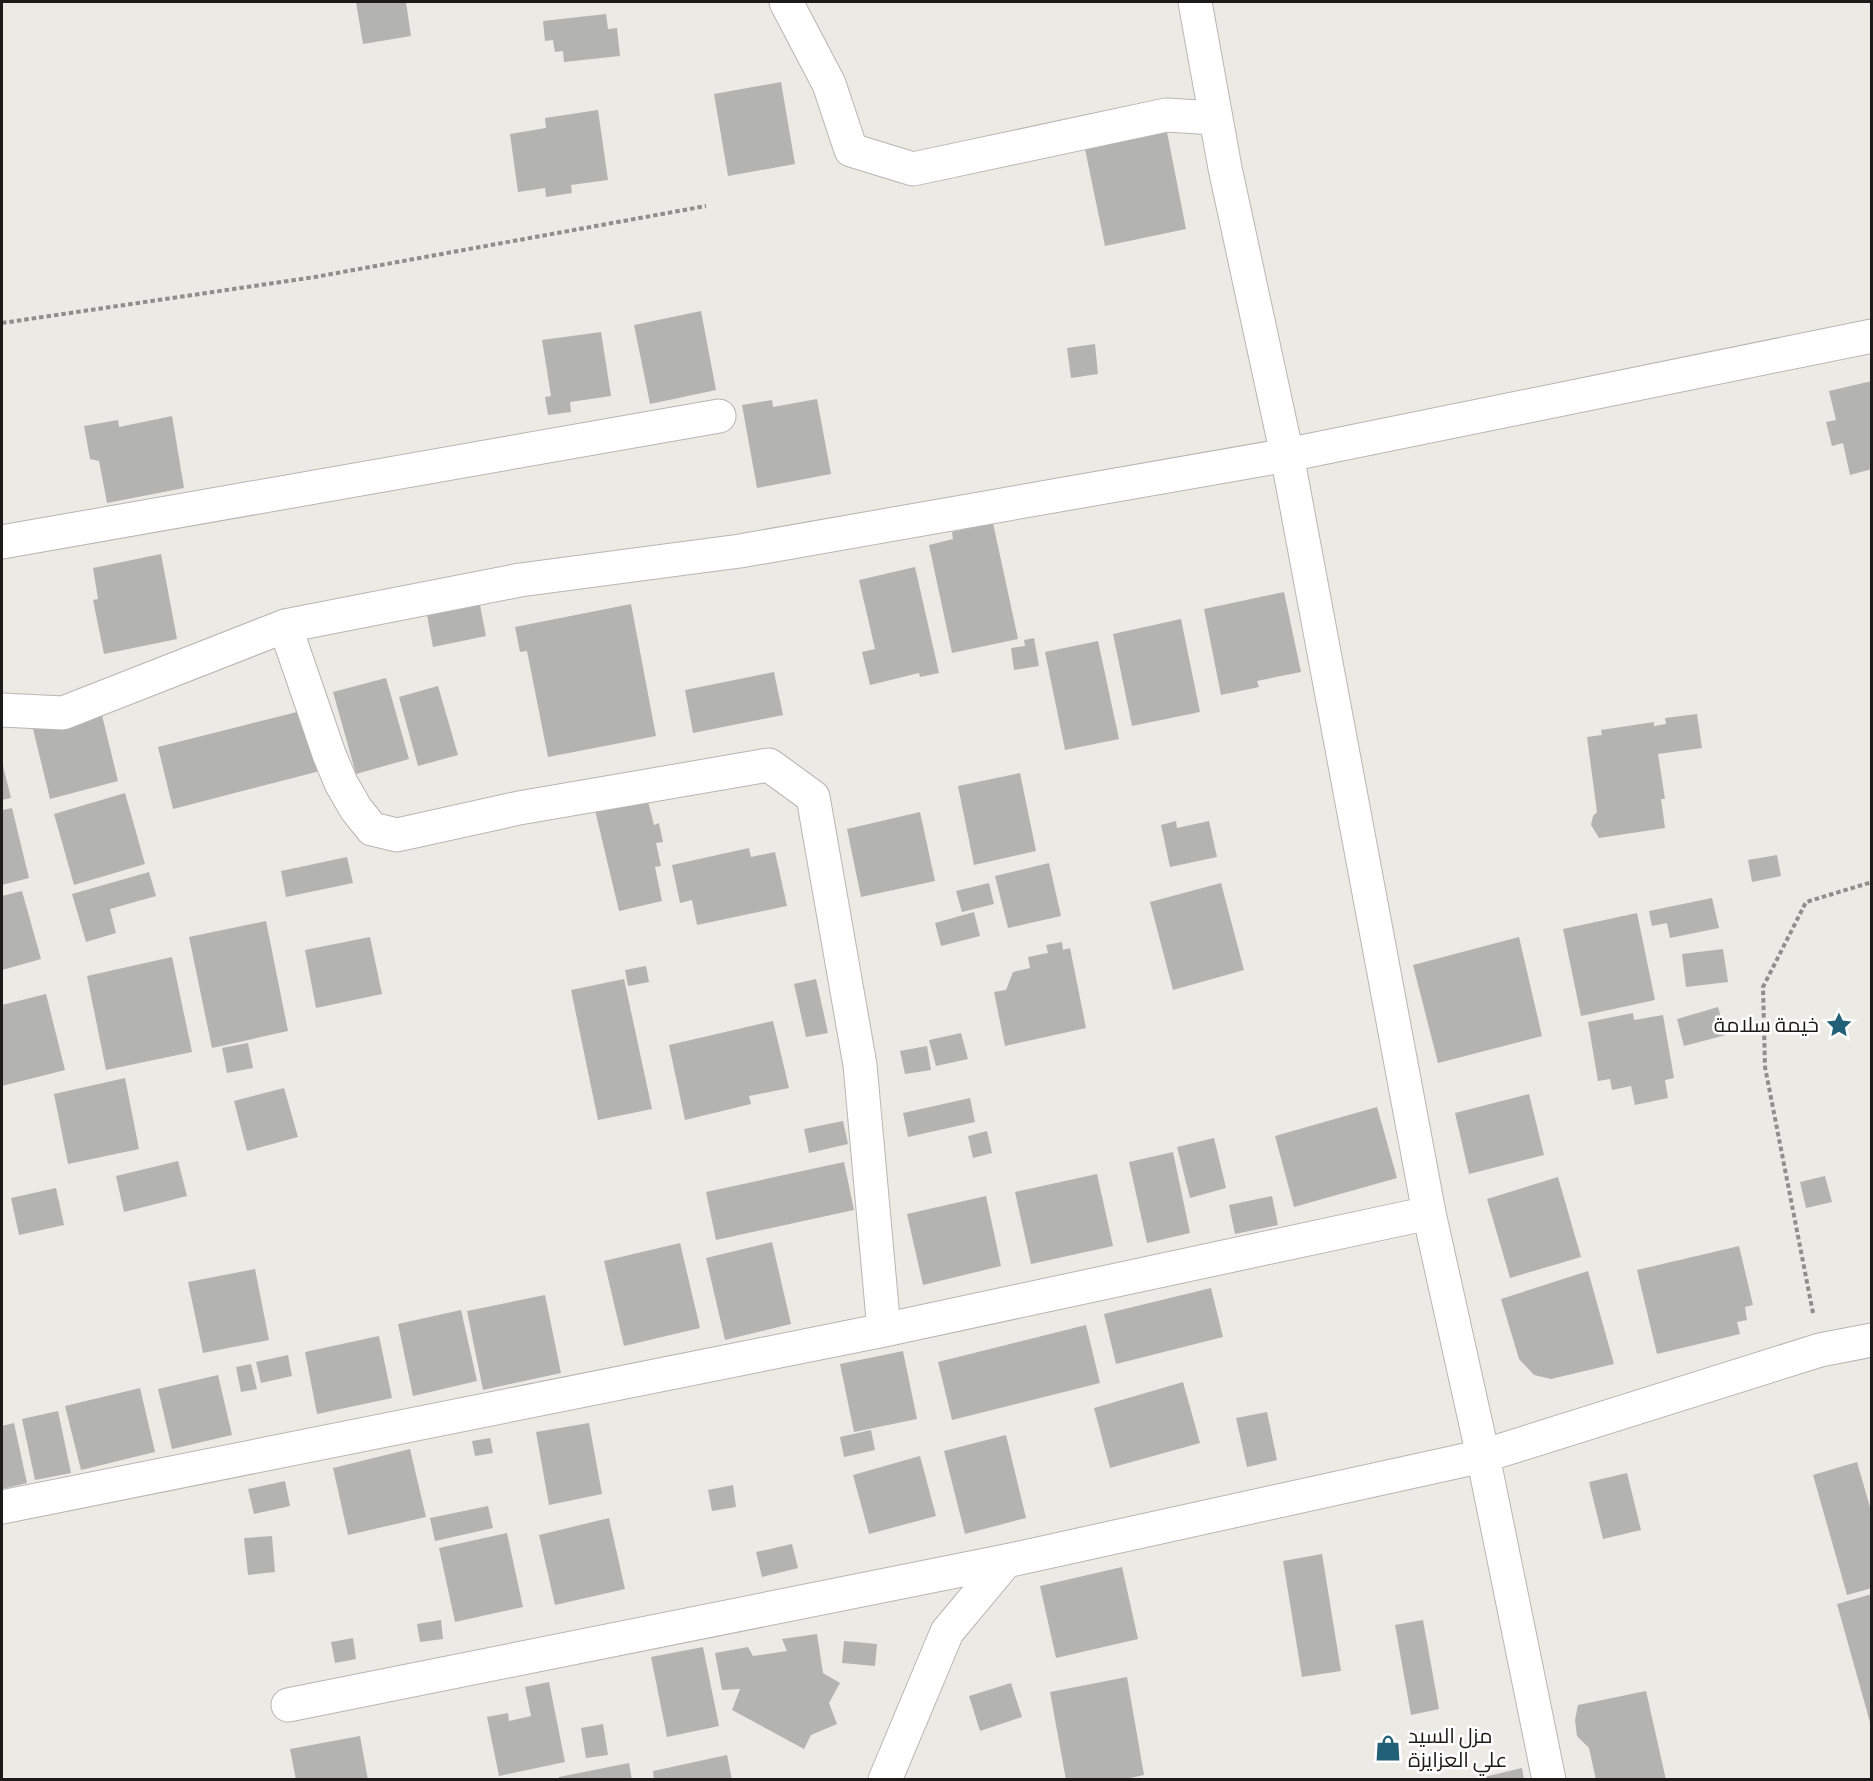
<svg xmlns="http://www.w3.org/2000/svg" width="1873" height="1781" font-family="'Crimson Pro',Cairo,serif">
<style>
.building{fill:#b3b4af}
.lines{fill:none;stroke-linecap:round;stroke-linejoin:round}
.minor-casing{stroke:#b8b6b1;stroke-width:35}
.path{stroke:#908e8a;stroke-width:4;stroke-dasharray:4.5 3;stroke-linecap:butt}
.minor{stroke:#fff;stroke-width:33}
.labels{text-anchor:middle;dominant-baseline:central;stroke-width:5;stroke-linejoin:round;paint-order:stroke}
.poi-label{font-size:21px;fill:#1c1b19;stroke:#fff;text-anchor:end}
</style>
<rect width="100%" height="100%" fill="#eceae5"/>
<path class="building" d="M356 2H406L411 36 363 44Z
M606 14 608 29 617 28 620 56 564 62 563 51 555 52 553 40 545 41 543 21Z
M781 82 795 164 728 176 714 94Z
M598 110 608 180 571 185 572 193 546 197 545 188 518 192 510 134 546 128 545 118Z
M1167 132 1186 229 1105 246 1085 149Z
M701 311 716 390 650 404 634 325Z
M601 332 611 396 570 402 571 412 548 415 545 397 551 396 542 340Z
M1095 344 1098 374 1071 378 1067 348Z
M1872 381V469L1850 475 1843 443 1832 446 1826 422 1836 420 1829 391Z
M817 399 831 474 757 488 742 405 772 400 773 407Z
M172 416 184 488 107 503 99 461 90 459 84 426 118 420 119 427Z
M993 523 1018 639 952 653 929 545 953 539 952 532Z
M161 554 177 639 104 654 93 600 98 599 93 568Z
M915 567 939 673 920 677 919 673 870 685 862 652 875 649 859 580Z
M1284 592 1301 672 1257 681 1259 687 1221 695 1204 609Z
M479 600 486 636 433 647 426 610Z
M631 604 656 736 548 757 527 651 520 652 515 627Z
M1181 619 1200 712 1132 726 1113 634Z
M1034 638 1039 666 1014 670 1011 648 1025 646 1024 640Z
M1098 641 1119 739 1065 750 1045 652Z
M774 672 783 715 693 733 685 690Z
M386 678 409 759 356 774 333 692Z
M438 686 458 755 418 766 399 697Z
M305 710 320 771 173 809 158 747Z
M101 711 118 781 50 799 33 729Z
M1697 714 1702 748 1658 754 1665 799H1661L1665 828 1599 838 1591 825 1593 816 1597 812 1587 737 1602 735 1601 730 1654 722V726L1666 724 1665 718Z
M2 762 11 798 2 800Z
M1020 773 1036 851 974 865 958 786Z
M125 793 145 864 74 885 54 814Z
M646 793 654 825 659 823 663 842 656 843 661 866 655 867 662 901 619 911 594 806Z
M12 808 29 878 2 885V810Z
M920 812 935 881 861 897 847 829Z
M1176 821 1177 828 1209 821 1217 857 1170 867 1161 825Z
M749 848 751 857 775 852 787 906 697 925 692 900 680 903 672 865Z
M1777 855 1781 876 1752 882 1748 860Z
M347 857 353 883 286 897 281 871Z
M1049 863 1061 916 1008 928 995 876Z
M149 872 156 896 110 909 116 933 86 942 72 894Z
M989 883 994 904 962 912 956 891Z
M1221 883 1244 970 1173 990 1150 902Z
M22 891 41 959 2 970V896Z
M1712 898 1719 928 1670 938 1667 923 1652 926 1649 911Z
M974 912 980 936 941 946 935 923Z
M1637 913 1655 1000 1581 1016 1563 929Z
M266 921 288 1031 212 1048 189 937Z
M370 937 382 994 316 1008 305 950Z
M1519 937 1542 1036 1438 1063 1413 965Z
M1062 942 1063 950 1070 948 1086 1028 1005 1046 994 992 1006 990 1013 972 1030 968 1028 957 1048 953 1046 945Z
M1723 949 1728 982 1686 987 1682 954Z
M172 957 192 1052 106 1070 87 976Z
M646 966 649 982 628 986 625 970Z
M624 979 652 1109 598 1120 571 990Z
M816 979 828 1033 806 1037 794 984Z
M46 994 65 1070 2 1086V1005Z
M1718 1007 1726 1035 1684 1046 1677 1019Z
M1633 1013 1634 1020 1663 1015 1674 1078 1665 1080 1668 1098 1635 1105 1631 1086 1612 1090 1610 1079 1598 1081 1588 1022Z
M773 1021 789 1088 749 1096 751 1104 685 1120 669 1045Z
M961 1033 968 1059 936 1066 929 1040Z
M248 1043 253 1068 227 1073 222 1048Z
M927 1046 931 1070 905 1074 900 1051Z
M125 1078 139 1149 68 1164 54 1094Z
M284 1088 298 1137 247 1151 234 1101Z
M1529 1094 1544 1155 1469 1174 1455 1113Z
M970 1098 975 1122 908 1137 903 1113Z
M1377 1107 1397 1178 1294 1207 1275 1136Z
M843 1121 848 1144 809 1153 804 1129Z
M987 1131 992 1153 973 1158 968 1136Z
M1214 1138 1226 1188 1190 1198 1177 1147Z
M1173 1152 1190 1233 1147 1243 1129 1162Z
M178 1161 187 1196 124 1212 116 1176Z
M844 1162 854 1210 716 1240 706 1192Z
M1097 1174 1113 1246 1031 1264 1015 1192Z
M1825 1176 1832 1202 1806 1208 1800 1182Z
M1558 1177 1581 1257 1510 1278 1487 1199Z
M56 1188 64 1225 19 1235 11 1198Z
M986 1196 1001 1266 923 1285 907 1214Z
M1272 1196 1278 1225 1235 1234 1229 1205Z
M772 1242 791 1324 725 1340 706 1258Z
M680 1243 700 1328 624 1346 604 1261Z
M1739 1246 1753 1305 1745 1307 1747 1320 1737 1322 1740 1334 1657 1354 1637 1270Z
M255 1269 269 1340 203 1353 188 1282Z
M1588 1271 1614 1364 1551 1379 1534 1375 1519 1359 1501 1299Z
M1211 1288 1223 1337 1116 1364 1104 1314Z
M545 1295 561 1373 483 1390 467 1311Z
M461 1310 477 1381 413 1396 398 1324Z
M1086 1325 1100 1383 952 1420 938 1362Z
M379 1336 392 1398 317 1414 305 1352Z
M903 1351 917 1419 854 1432 840 1364Z
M288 1355 292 1376 261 1383 256 1362Z
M251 1364 257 1389 241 1392 236 1367Z
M218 1375 232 1435 172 1449 158 1389Z
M1183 1382 1200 1443 1110 1468 1094 1408Z
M140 1388 155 1452 81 1470 65 1406Z
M58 1411 71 1473 35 1480 22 1419Z
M1267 1412 1277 1460 1247 1467 1236 1418Z
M14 1423 27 1483 2 1489V1426Z
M589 1423 602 1494 549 1505 536 1432Z
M871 1430 875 1450 844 1457 840 1437Z
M1006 1435 1026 1518 965 1534 944 1451Z
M490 1438 493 1453 475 1456 472 1441Z
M410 1449 426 1517 348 1535 333 1468Z
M920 1456 936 1516 869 1534 853 1475Z
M1857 1462 1872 1514V1588L1847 1595 1813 1475Z
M1627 1473 1641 1530 1603 1539 1589 1482Z
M285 1481 290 1506 254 1514 248 1489Z
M733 1485 736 1507 712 1511 708 1490Z
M488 1506 493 1528 435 1541 430 1518Z
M609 1518 625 1589 555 1605 539 1535Z
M507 1533 523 1607 455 1622 439 1548Z
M272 1536 275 1572 248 1575 244 1538Z
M792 1544 798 1568 762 1577 756 1552Z
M1322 1554 1341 1671 1302 1677 1283 1561Z
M1122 1567 1138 1639 1056 1658 1040 1586Z
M1872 1594V1726H1871L1837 1604Z
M441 1620 443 1639 420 1642 417 1624Z
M1423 1620 1439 1709 1411 1715 1395 1625Z
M817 1634 823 1673 840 1683 829 1703 837 1724 811 1735 804 1749 732 1710 740 1689 722 1690 715 1653 748 1647 753 1656 787 1651 782 1639Z
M353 1638 356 1659 335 1663 331 1642Z
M844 1641 877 1644 875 1666 842 1663Z
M703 1647 719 1726 667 1737 651 1657Z
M1127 1677 1144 1775 1121 1780H1066L1050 1692Z
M549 1682 565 1762 499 1776 487 1717 508 1713 509 1721 531 1716 525 1687Z
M1011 1683 1022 1717 980 1731 969 1696Z
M1646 1691 1666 1780H1596L1589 1748 1577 1736 1575 1720 1578 1705Z
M603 1724 608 1755 586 1758 581 1728Z
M360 1736 368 1780H296L290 1749Z
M727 1755 732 1780H654L653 1771Z
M629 1763 632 1780H559V1777Z
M1522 1768 1524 1780H1476V1779Z"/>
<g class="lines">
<g class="minor-casing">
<path id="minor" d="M786 2 829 84 851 150 913 169 1166 115 1216 118
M1195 2 1225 168 1287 455 1429 1213 1483 1456 1549 1780
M2 542 719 416
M285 626 329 754 341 783 356 809 372 829 397 835 519 808 769 765 813 797 860 1065 884 1330
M2 710 63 713 285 626 520 580 740 551 1287 455 1872 336
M2 1507 884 1330 1429 1213
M288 1705 1006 1561 1483 1456 1820 1350 1872 1340
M885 1780 947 1632 1006 1561"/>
</g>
<path class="path" d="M2 323 315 277 706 206
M1813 1313 1765 1067 1763 987 1806 902 1872 882"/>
<use href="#minor" class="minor"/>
</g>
<defs>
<g id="sight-bare" transform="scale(2.07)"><path d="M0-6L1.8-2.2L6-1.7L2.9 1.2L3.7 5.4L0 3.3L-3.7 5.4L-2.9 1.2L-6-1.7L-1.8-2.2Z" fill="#216076" stroke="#fff" stroke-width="2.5" paint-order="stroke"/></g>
<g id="shop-bare" transform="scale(2.07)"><path d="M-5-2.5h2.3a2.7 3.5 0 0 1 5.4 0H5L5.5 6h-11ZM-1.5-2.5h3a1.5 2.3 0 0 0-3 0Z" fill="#216076" stroke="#fff" stroke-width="2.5" paint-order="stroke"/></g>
</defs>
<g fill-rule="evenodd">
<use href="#sight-bare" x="1839" y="1025"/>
<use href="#shop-bare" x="1388" y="1748"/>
</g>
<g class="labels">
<g class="poi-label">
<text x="1819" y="1025">خيمة سلامة</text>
<text x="1408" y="1736" text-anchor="start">مزل السيد<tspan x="1408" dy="24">علي العزايزة</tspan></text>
</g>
</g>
<rect width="1873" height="1781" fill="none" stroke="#1c1b19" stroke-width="6"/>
</svg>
